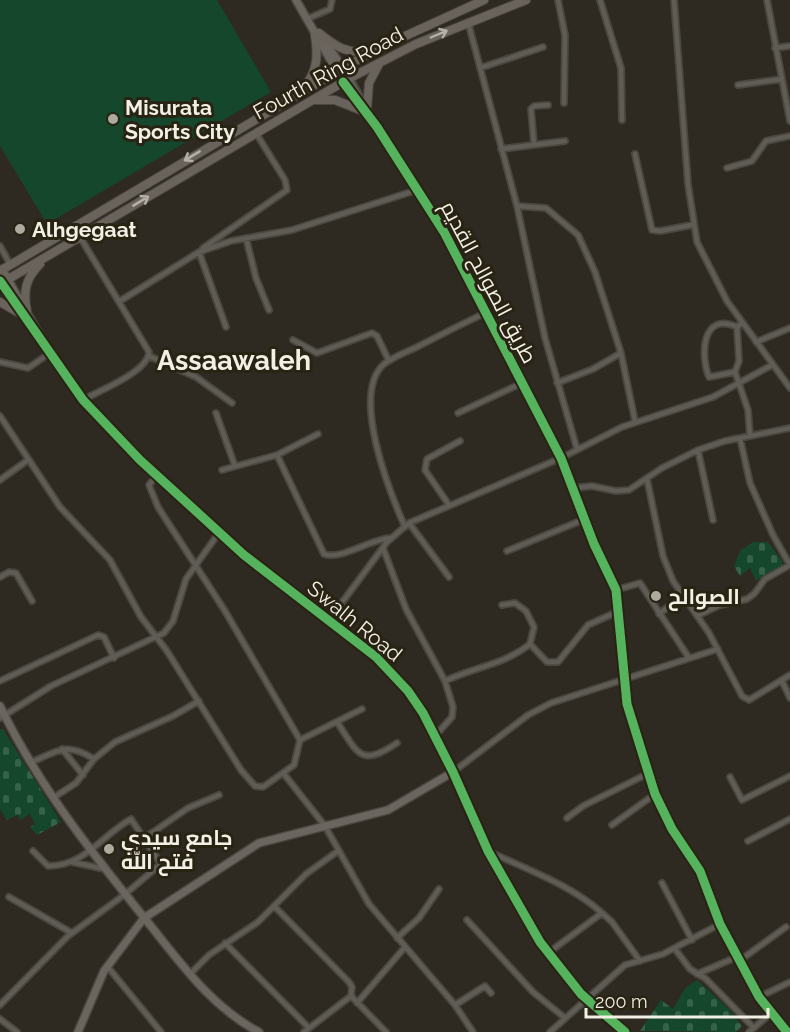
<svg xmlns="http://www.w3.org/2000/svg" width="790" height="1032" font-family="Raleway,Cairo,sans-serif">
<style>
.cemetery{fill:url(#cemetery-stones)}
.pitch{fill:#14472c}
.lines{fill:none;stroke-linecap:round;stroke-linejoin:round}
.street-casing{stroke:#4a473f;stroke-width:8}
.secondary-casing{stroke:#4a473f;stroke-width:10}
.primary-casing{stroke:#4a473f;stroke-width:10}
.street{stroke:#5f5c56;stroke-width:4.5}
.secondary{stroke:#6a655e;stroke-width:7}
.primary{stroke:#6a635c;stroke-width:8}
.cycleway-casing{stroke:#292313;stroke-width:13}
.cycleway{stroke:#56b35d;stroke-width:9}
.oneway{stroke:#b5b0a7}
.poi-dot{fill:#adaaa0;stroke:#292313;stroke-width:2}
.labels{text-anchor:middle;dominant-baseline:central;stroke-width:6;stroke-linejoin:round;paint-order:stroke}
.street-label{font-size:21px;fill:#f2efe4;stroke:#292313}
.poi-label{font-size:21px;font-weight:bold;fill:#f2efe4;stroke:#292313;text-anchor:start}
.district-label{font-size:27px;font-weight:bold;fill:#f2efe4;stroke:#292313}
</style>
<defs>
<pattern id="cemetery-stones" width="16" height="16" patternUnits="userSpaceOnUse" patternTransform="scale(1.5)"><rect width="16" height="16" fill="#14472c"/><path d="M2 7V4a2 2 0 0 1 4 0v3zM10 15v-3a2 2 0 0 1 4 0v3z" fill="#37624a"/></pattern>
</defs>
<rect width="100%" height="100%" fill="#2e2a21"/>
<path class="cemetery" d="M753 542H768L782 561V565L756 581 750 568 740 576 734 566 740 551Z
M0 729H3L61 822 37 835 30 827 35 824 30 814 20 820 17 815 7 820 0 809Z
M697 980 730 1010 742 1026 736 1032 640 1031 661 1000 673 1009 685 988Z"/>
<path class="pitch" d="M0 0H217L271 92 47 224 0 146Z"/>
<g class="lines">
<g class="street-casing">
<path id="street" d="M558 0 565 35 564 103
M600 0 621 68 622 120
M674 0 688 184 697 242 727 301 790 388
M767 0 790 121
M307 19 330 9 332 0
M468 22 517 206 545 338 577 449
M775 48 790 46
M480 68 543 47
M350 78 376 125
M343 82 377 127 444 232 561 458 594 544 616 590 627 704 655 794 672 829 700 871 720 924 759 997 787 1032
M738 85 782 79
M534 144 531 109 534 106 548 105
M501 149 565 141
M635 154 652 230 660 231 692 225
M727 168 752 161 766 141 790 136
M517 206 546 208 578 235 595 272 621 353 635 421
M80 237 149 352C148 372 100 390 83 400
M246 238 256 278 269 310
M0 246 10 264
M203 248 287 190 285 180 256 133
M199 252 226 327
M120 301 199 252 231 241 292 230 417 190
M742 323 737 327 739 361 735 372 748 410 750 436
M293 340 317 353 372 333 377 336 389 361
M756 342 790 328
M149 356 196 377 232 403
M0 362 28 368 50 353
M735 372 709 377C700 355 702 311 737 327
M557 383 593 369 621 353
M216 413 235 466
M458 413 522 383
M0 416 60 507 110 560 141 617 167 651 241 770 255 786 263 787 294 765 300 740 225 611 158 507 149 485 156 476
M740 438 750 483 773 535 790 565
M698 450 713 520
M277 455 324 554C340 561 372 538 391 538
M222 470 277 455 318 434
M647 479 663 556 673 581 709 633 742 696 749 700 790 675
M0 480 28 460
M574 488 592 486 616 491 629 490 662 468 698 450 725 441 790 428
M449 505 425 470 427 459 460 441
M409 523 449 577
M405 527C390 493 350 394 384 364 393 357 406 352 417 347 440 335 464 323 487 312
M383 548 406 609 445 681 453 707 452 717 435 736
M507 551 585 519
M0 577 9 572 16 573 32 601
M616 590 640 583 689 658
M659 614 682 596
M697 616 720 605 747 599 754 594 765 579 790 565
M329 620 387 542 409 523 561 458 622 427 713 397 772 365
M530 644 547 662H558L588 625 619 611
M0 681 98 635 104 637 114 658
M445 681C474 667 504 665 530 644L534 627 526 611 515 603 502 605
M782 681 790 698
M0 718 51 686 164 633 173 621 186 579 218 534
M337 722C358 753 360 768 397 743
M300 740 362 709
M62 749 83 775
M32 762C59 750 67 742 94 759
M453 772 528 715 551 703 718 649
M284 774 325 826 369 904 455 1005 473 1032
M730 777 742 800 790 776
M53 798 76 783 94 759 115 742 173 716 199 701
M567 818 583 806 649 773
M612 825 655 794
M146 837 188 808 219 795
M748 841 790 819
M490 852C528 870 571 885 602 913
M72 862 104 869
M662 883 692 940
M9 897 72 933
M274 906 349 982 352 987 351 996 386 1032
M467 920 533 992 565 1018
M397 938 419 918 439 889
M225 943 309 1028
M675 949 690 969 706 979 753 1027
M548 953 602 913 612 922 640 961
M739 961 786 927
M107 966 161 1032
M190 974 209 955 258 922 306 874 338 851
M697 974 737 957
M759 997 790 982
M357 1003 405 947
M0 1005 68 936 124 895 161 864 131 819C102 835 85 866 48 866L33 851
M455 1005 485 986 491 993
M0 1019 17 1032
M304 1032 351 996
M550 1032 625 965 663 954 720 924
M749 1032 770 1014"/>
</g>
<g class="secondary-casing">
<path id="secondary" d="M296 0 343 82
M320 35 350 78
M2 269 39 334
M0 281 83 400 140 460 244 555 376 657 408 691 423 713 453 772 488 851 540 942 581 994 625 1032
M0 706C38 785 92 853 146 920 180 962 211 1007 259 1032
M78 1032 104 971 144 918 259 843 388 810 453 772"/>
</g>
<g class="primary-casing">
<path id="primary" d="M319 33C335 46 347 55 369 50
M304 87C318 71 318 55 315 35
M316 100H335L363 111
M367 108 369 83 379 64
M0 271 343 68 379 48 484 0
M0 284 350 78 416 44 526 0
M0 302 21 314
M27 312C23 292 25 279 40 264"/>
</g>
<use href="#street" class="street"/>
<use href="#secondary" class="secondary"/>
<use href="#primary" class="primary"/>
<g class="cycleway-casing">
<path id="cycleway" d="M343 82 377 127 444 232 561 458 594 544 616 590 627 704 655 794 672 829 700 871 720 924 759 997 787 1032
M0 281 83 400 140 460 244 555 376 657 408 691 423 713 453 772 488 851 540 942 581 994 625 1032"/>
</g>
<use href="#cycleway" class="cycleway"/>
</g>
<defs><path id="oneway-shaft" d="M-6 0H5M1.5-3L5.5 0L1.5 3" fill="none" stroke-width="1.6" stroke-linecap="round" stroke-linejoin="round" transform="scale(1.5)"/></defs>
<g class="oneway">
<use href="#oneway-shaft" transform="translate(439 34) rotate(-23)"/>
<use href="#oneway-shaft" transform="translate(192 156) rotate(149)"/>
<use href="#oneway-shaft" transform="translate(141 201) rotate(-31)"/>
</g>
<g class="poi-dot">
<circle cx="113" cy="119" r="6"/>
<circle cx="20" cy="229" r="6"/>
<circle cx="656" cy="596" r="6"/>
<circle cx="109" cy="849" r="6"/>
</g>
<g class="labels">
<g class="street-label">
<text transform="translate(328 73) rotate(-29)">Fourth Ring Road</text>
<text transform="translate(489 282) rotate(62)">طريق الصوالح القديم</text>
<text transform="translate(355 621) rotate(39)">Swalh Road</text>
</g>
<g class="poi-label">
<text x="125" y="107">Misurata<tspan x="125" dy="24">Sports City</tspan></text>
<text x="32" y="229">Alhgegaat</text>
<text x="668" y="596">الصوالح</text>
<text x="121" y="837">جامع سيدي<tspan x="121" dy="24">فتح الله</tspan></text>
</g>
<g class="district-label">
<text x="234" y="360">Assaawaleh</text>
</g>
</g>
<path d="M586 1008v9h182v-9" fill="none" stroke="#f2efe4" stroke-width="3"/>
<text x="595" y="1008" font-size="18" fill="#f2efe4" stroke="#292313" stroke-width="4.5" paint-order="stroke">200 m</text>
</svg>
